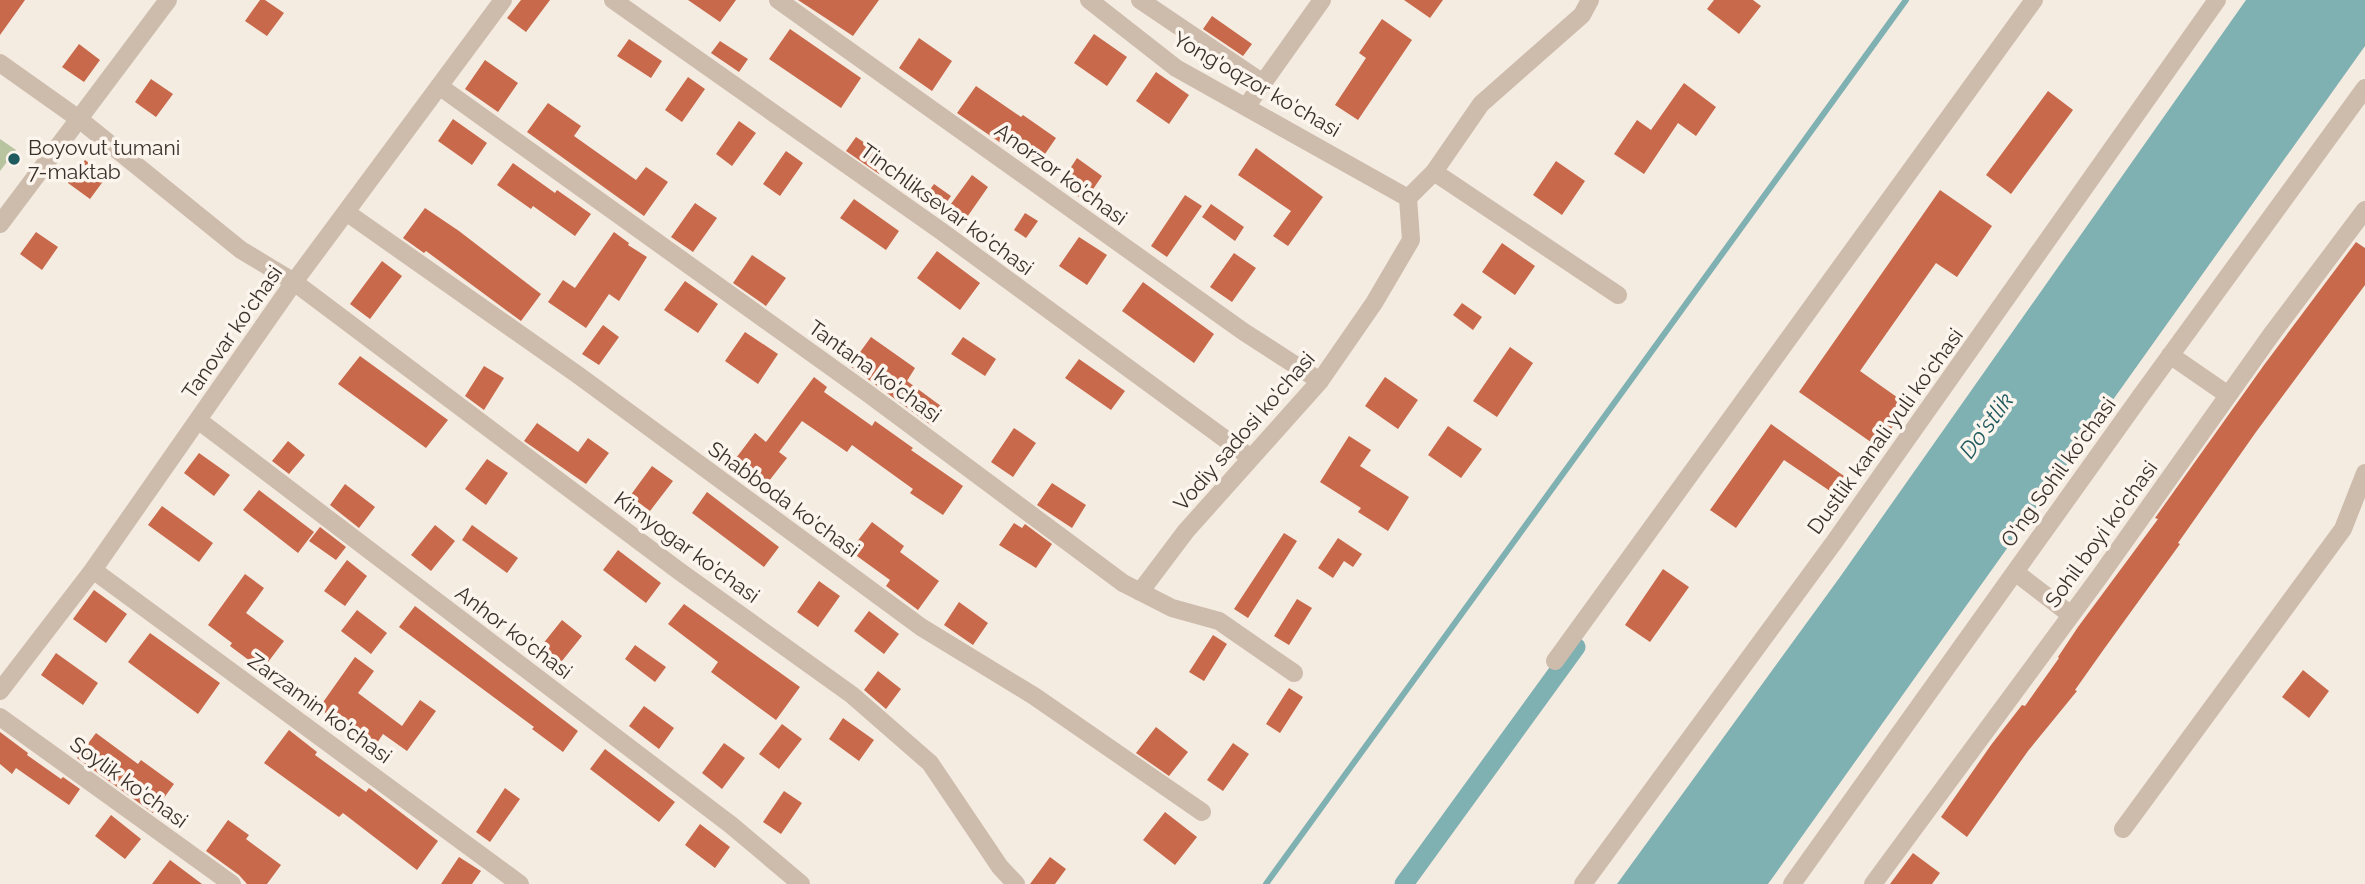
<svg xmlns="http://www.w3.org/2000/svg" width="2365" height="884" font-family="Raleway,sans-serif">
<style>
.green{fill:#b8c4a0}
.water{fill:#7fb0b2}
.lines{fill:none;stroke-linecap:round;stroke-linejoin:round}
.stream{stroke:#7fb0b2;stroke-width:6}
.canal{stroke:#7fb0b2;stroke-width:19}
.building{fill:#c8694b}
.minor{stroke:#cdbbac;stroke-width:18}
.poi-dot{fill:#1f5a5e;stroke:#fbf5ee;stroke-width:2.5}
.labels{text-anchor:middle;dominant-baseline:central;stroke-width:7;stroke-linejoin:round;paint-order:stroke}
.street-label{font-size:21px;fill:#3b302b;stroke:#fbf5ee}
.poi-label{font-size:21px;fill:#3b302b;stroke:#fbf5ee;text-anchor:start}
.water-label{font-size:23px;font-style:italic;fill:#1f5a5e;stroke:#fbf5ee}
</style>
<rect width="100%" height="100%" fill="#f4ebe1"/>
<path class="green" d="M0 139 16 150 0 171Z"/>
<path class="water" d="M2246 0H2365V46L1768 884H1617L1840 577Z"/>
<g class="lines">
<path class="stream" d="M1266 884 1906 0"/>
<path class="canal" d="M1404 884 1576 647"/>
</g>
<path class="building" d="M0 0H25L0 35Z
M260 0H265L284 13 267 36 245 21Z
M521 0H550L526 32 507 18Z
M688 0H736L720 22Z
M798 0H879L853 36Z
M1404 0H1443L1430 18Z
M1714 0H1753L1761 6 1739 34 1707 9Z
M1212 16 1252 44 1243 56 1203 29Z
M1382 19 1412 40 1358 120 1335 105 1366 58 1359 53Z
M790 29 861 78 841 108 769 59Z
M1094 34 1127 57 1107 86 1074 63Z
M919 38 952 61 932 91 899 68Z
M629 39 662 61 651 78 617 56Z
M720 41 748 59 739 72 711 53Z
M79 44 100 60 84 82 62 67Z
M485 60 518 83 498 112 465 89Z
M1156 72 1189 95 1169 124 1136 101Z
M688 77 705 89 682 122 665 110Z
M151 79 173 94 156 117 135 102Z
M1684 83 1716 107 1696 136 1678 123 1644 174 1614 154 1637 120 1651 130Z
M976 86 1021 117 1023 115 1056 138 1036 167 957 113Z
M2048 91 2073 110 2011 194 1986 175Z
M548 103 581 126 574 136 636 180 646 167 668 182 644 216 527 132Z
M453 119 487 143 472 165 438 141Z
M739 121 756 133 732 166 716 154Z
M856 137 889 159 879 174 846 151Z
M1256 148 1323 197 1288 246 1273 236 1291 211 1238 175Z
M786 151 803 163 780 196 763 184Z
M1077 158 1102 176 1085 201 1060 184Z
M85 160 107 176 90 199 68 183Z
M1556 161 1585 181 1562 215 1533 195Z
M513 163 555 193 557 190 591 214 575 236 533 206 531 209 497 185Z
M972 175 988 187 965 220 948 208Z
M934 184 951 196 939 213 922 201Z
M1940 190 1992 226 1957 277 1936 263 1860 371 1908 405 1878 447 1799 392Z
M1185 195 1202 206 1167 257 1151 246Z
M854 199 899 231 886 250 840 218Z
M695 203 717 218 693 252 671 237Z
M1211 204 1244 227 1235 241 1202 217Z
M425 208 459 231 541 294 521 321 426 251 424 253 403 238Z
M1025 213 1038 221 1026 238 1014 230Z
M36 232 58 247 42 270 20 254Z
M614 232 629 243 628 245 647 257 619 301 609 294 586 328 548 302 563 280 575 288Z
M1079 237 1107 255 1087 285 1059 266Z
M2356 242 2365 248V285L2256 432 2178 543 2180 544 2104 649 2075 690 2077 691 2028 751 1967 837 1941 817 1991 745 2022 705 2025 706 2059 658 2058 657 2078 627 2158 519 2155 518 2264 365Z
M1502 243 1535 266 1515 295 1482 272Z
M937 251 980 283 960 310 917 278Z
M1234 253 1256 268 1232 302 1210 287Z
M752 255 786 278 766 306 733 283Z
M382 261 402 276 370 319 350 304Z
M685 281 718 304 698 333 664 310Z
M1143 282 1214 334 1194 363 1122 311Z
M1462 303 1482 317 1473 330 1453 315Z
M603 325 619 337 599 365 582 354Z
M745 332 778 354 758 384 725 361Z
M871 337 915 368 907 381 945 409 932 426 850 366Z
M963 337 996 359 985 376 951 354Z
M1510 347 1533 363 1497 417 1473 401Z
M360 356 448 420 426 448 338 384Z
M1079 359 1125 391 1111 410 1065 378Z
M484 366 504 378 484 410 465 396Z
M814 377 827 387 824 392 872 426 875 421 913 448 911 450 963 486 943 515 910 493 913 489 852 445 847 452 802 421 779 452 787 458 765 486 733 462 755 433 766 442Z
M1385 377 1418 400 1398 429 1365 406Z
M537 423 578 452 588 438 609 453 586 484 524 441Z
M1771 424 1844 476 1833 493 1784 460 1736 528 1710 510Z
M1448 426 1482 449 1461 478 1428 455Z
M1014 428 1036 443 1013 477 991 462Z
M1349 436 1371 450 1360 466 1409 497 1388 531 1358 512 1361 508 1320 482Z
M288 441 305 455 289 474 272 461Z
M199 453 230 475 214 496 184 473Z
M487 459 508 473 486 505 465 489Z
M652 466 673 481 650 511 630 496Z
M1052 483 1086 505 1072 528 1037 505Z
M345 484 375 507 359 528 330 505Z
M259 490 314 532 298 553 243 510Z
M707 492 779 547 764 567 692 513Z
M162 506 213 543 199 562 148 525Z
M872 522 904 546 900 552 939 581 918 610 886 586 890 580 850 551Z
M1014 523 1022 528 1025 524 1052 544 1036 568 999 545Z
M435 525 455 541 431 571 411 555Z
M472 525 518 558 507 573 462 540Z
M320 527 346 547 336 560 309 541Z
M1284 533 1297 541 1248 618 1234 609Z
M1338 538 1362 554 1353 567 1344 561 1333 578 1318 568Z
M618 550 661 583 646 603 603 570Z
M347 560 367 576 345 606 324 591Z
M1663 569 1689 587 1650 642 1625 625Z
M245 574 264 588 246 613 284 641 262 670 230 646 232 643 208 625Z
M819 581 840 596 818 627 797 612Z
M94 590 127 614 106 643 73 619Z
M1297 599 1312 608 1289 645 1274 636Z
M959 602 988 623 973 645 944 625Z
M684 604 800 687 776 720 711 672 718 662 668 624Z
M415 606 578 731 563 752 532 729 534 727 399 627Z
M357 610 387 633 371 654 341 631Z
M869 611 899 634 884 654 854 631Z
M562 620 582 636 558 666 538 650Z
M150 633 220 683 198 714 128 662Z
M1213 635 1227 644 1204 681 1189 672Z
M635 645 666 667 655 682 625 659Z
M56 653 98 683 83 705 41 675Z
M355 657 374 671 358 693 402 726 420 700 436 711 407 751 383 734 373 749 319 708Z
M2303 670 2329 691 2309 718 2282 697Z
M878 671 901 689 886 709 864 690Z
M1289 688 1303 697 1280 733 1266 724Z
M644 706 674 728 659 749 629 726Z
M843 718 874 740 859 761 829 739Z
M782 724 802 739 779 769 759 754Z
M1156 727 1188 752 1169 776 1136 753Z
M289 730 317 752 315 755 366 792 369 788 438 841 417 870 343 813 339 817 264 763Z
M0 732 28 753 27 755 61 779 63 777 80 789 69 805 16 768 12 774 0 764Z
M96 733 138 764 141 760 174 784 153 813 77 758Z
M724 743 745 758 722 789 702 773Z
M1233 743 1249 754 1223 791 1207 780Z
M605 749 675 802 659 822 590 769Z
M505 788 520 799 490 842 476 832Z
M784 791 802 803 781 834 763 822Z
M1165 812 1197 837 1175 865 1143 840Z
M111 815 141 839 125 859 95 836Z
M228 820 249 835 246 839 281 865 267 884H247L239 875 206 851Z
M700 824 730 847 715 868 685 845Z
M1913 853 1940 873 1932 884H1890Z
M459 857 481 871 472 884H441Z
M1050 857 1066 869 1055 884H1030Z
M170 860 202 884H152Z"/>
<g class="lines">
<path class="minor" d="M613 0 941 231 1251 458
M778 0 1244 332 1320 381
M1089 0 1176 68 1408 198
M1140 0 1263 83
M0 63 79 119 241 250 294 282 679 571 852 695 930 763 1000 867 1016 884
M439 86 866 392 1123 583 1172 608 1219 621 1294 673
M1246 107 1322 0
M1434 172 1618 295
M346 212 578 375 921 627 1034 696 1202 812
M0 224 168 0
M2170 355 2228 395
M198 420 731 825 801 884
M93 570 520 884
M2015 572 2071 615
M1140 592 1186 531 1320 381 1374 303 1411 240 1408 198 1434 172 1481 104 1582 15 1590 0
M1555 661 2034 0
M0 691 93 570 294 282 503 0
M0 717 232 884
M2123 829 2343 529 2365 473
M1583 884 1835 541 2217 0
M1792 884 2140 397 2365 88
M1873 884 2100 576 2271 335 2365 210"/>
</g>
<circle class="poi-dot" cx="14" cy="159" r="7"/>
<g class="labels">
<g class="street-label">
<text transform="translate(1257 84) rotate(30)">Yong'oqzor ko'chasi</text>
<text transform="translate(1061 174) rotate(36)">Anorzor ko'chasi</text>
<text transform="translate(947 209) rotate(36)">Tinchliksevar ko'chasi</text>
<text transform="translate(232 332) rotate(-55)">Tanovar ko'chasi</text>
<text transform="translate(875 371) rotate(36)">Tantana ko'chasi</text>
<text transform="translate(1244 431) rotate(-49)">Vodiy sadosi ko'chasi</text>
<text transform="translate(1885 431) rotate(-54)">Dustlik kanali yuli ko'chasi</text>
<text transform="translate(2058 472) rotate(-54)">O'ng Sohil ko'chasi</text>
<text transform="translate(784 499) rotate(36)">Shabboda ko'chasi</text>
<text transform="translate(2101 534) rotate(-54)">Sohil boyi ko'chasi</text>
<text transform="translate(687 547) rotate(36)">Kimyogar ko'chasi</text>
<text transform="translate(514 632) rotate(37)">Anhor ko'chasi</text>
<text transform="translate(320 708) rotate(36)">Zarzamin ko'chasi</text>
<text transform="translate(129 782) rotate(36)">Soylik ko'chasi</text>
</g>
<g class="poi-label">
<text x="28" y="147">Boyovut tumani<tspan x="28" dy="24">7-maktab</tspan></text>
</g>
<g class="water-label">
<text transform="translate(1986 425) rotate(-54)">Do'stlik</text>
</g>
</g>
</svg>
